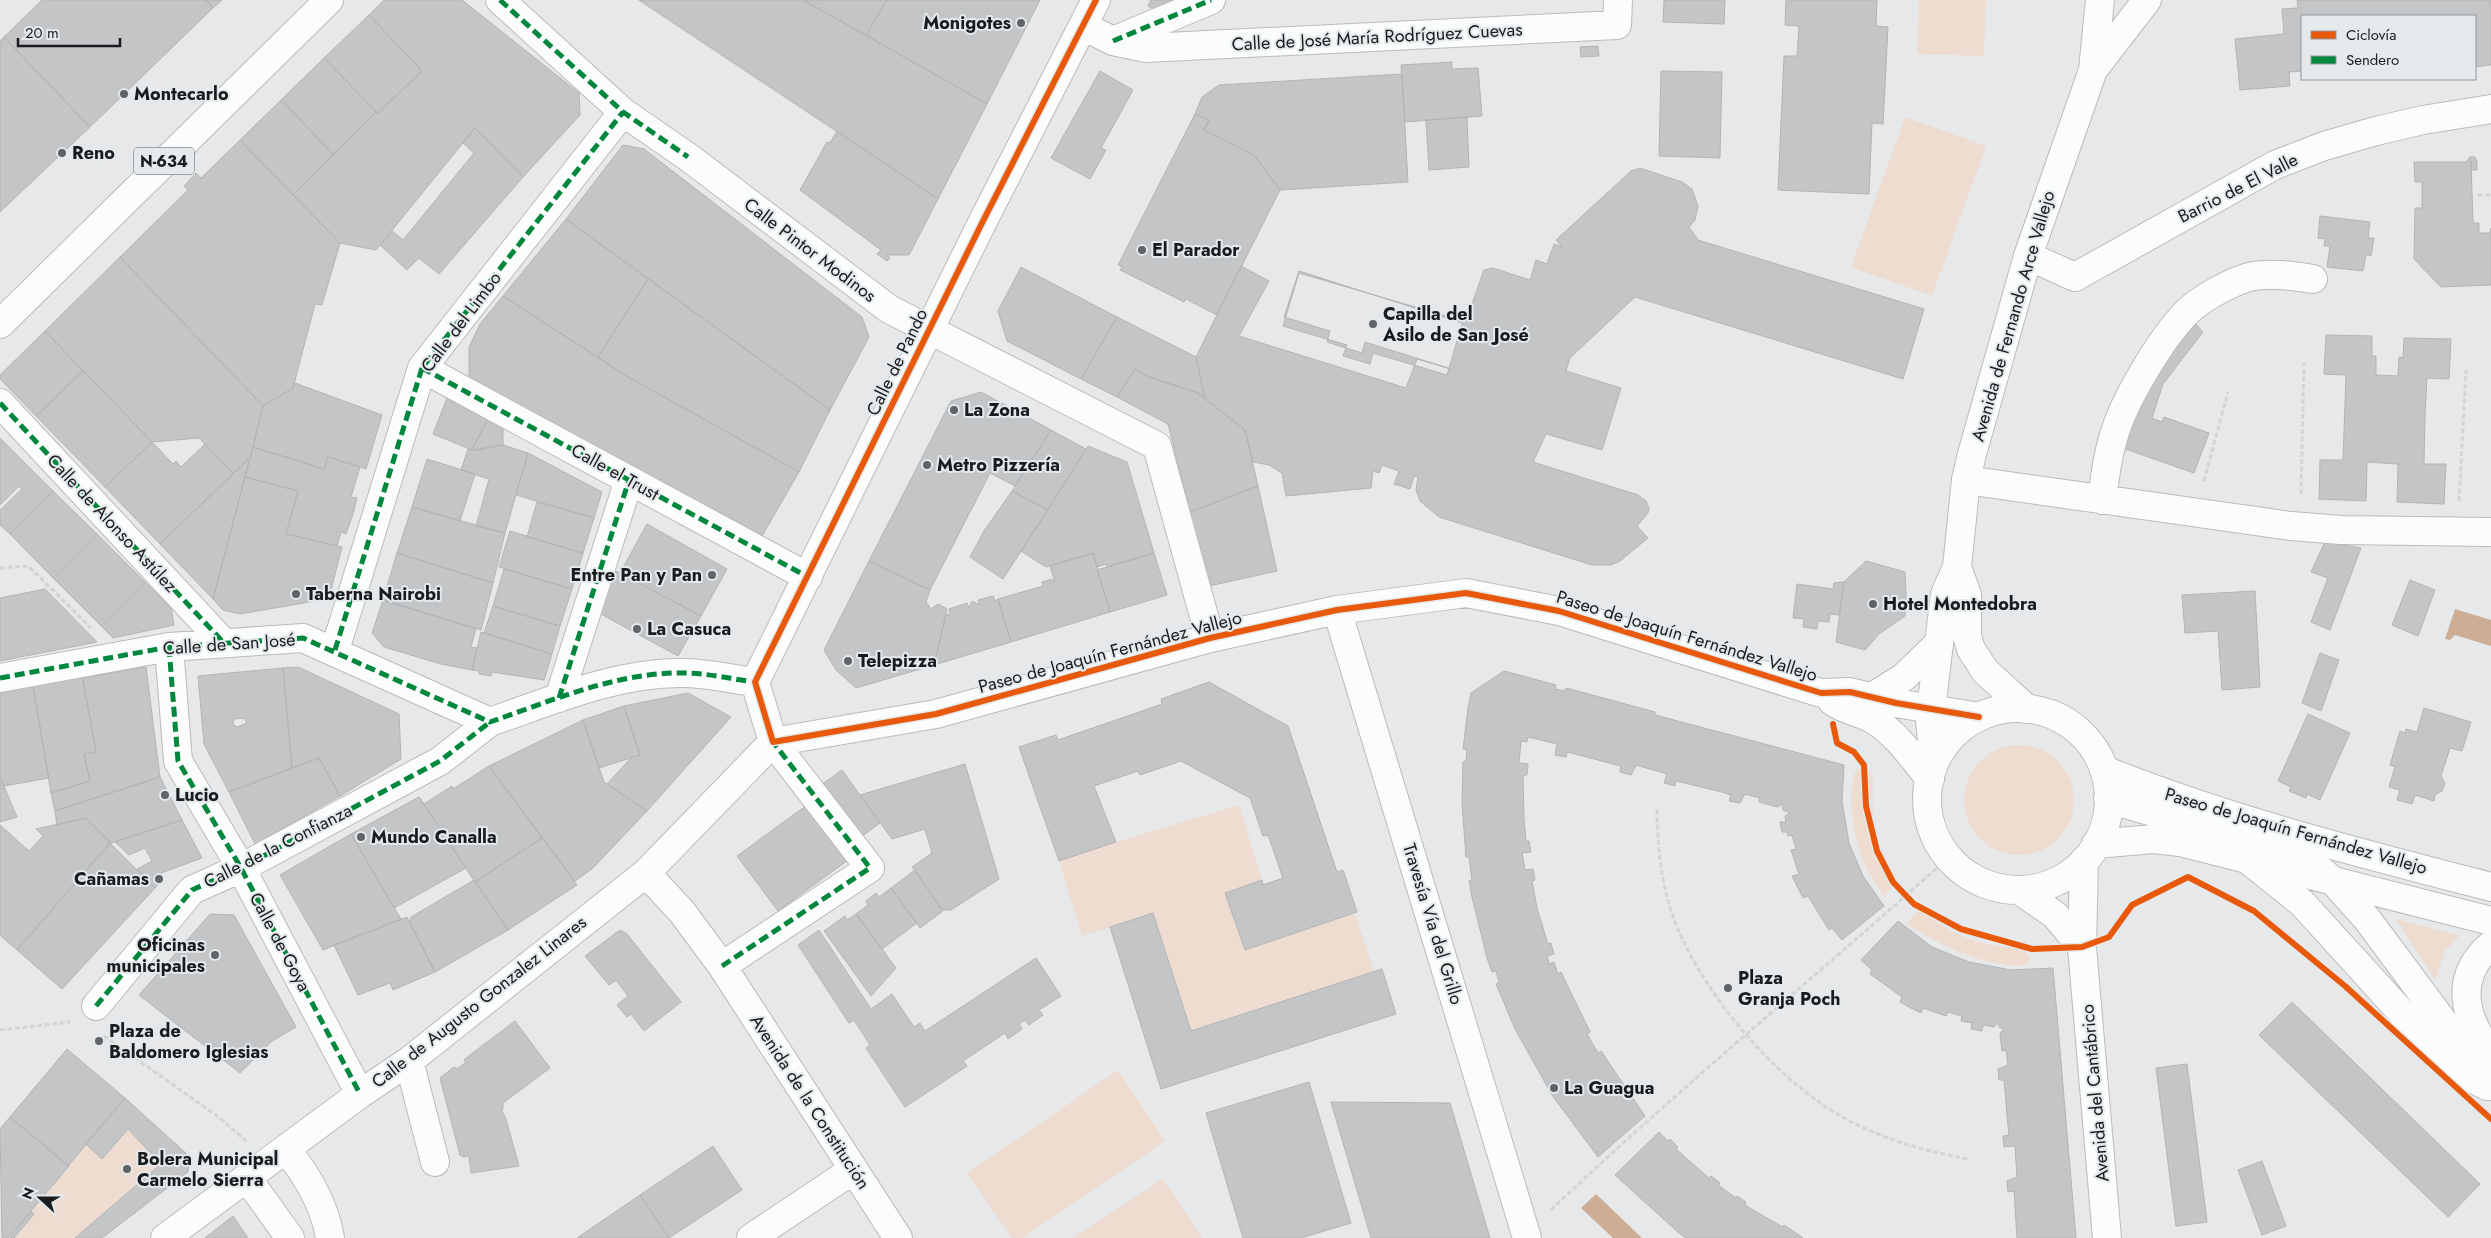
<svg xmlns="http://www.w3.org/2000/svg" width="2491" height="1238" font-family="Jost,sans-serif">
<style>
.green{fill:#eedcd0}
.water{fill:#cdad94}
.building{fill:#c3c5c7;stroke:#b2b4b6;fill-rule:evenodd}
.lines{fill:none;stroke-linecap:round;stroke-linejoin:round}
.minor-casing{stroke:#babbbd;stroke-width:30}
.major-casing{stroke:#babbbd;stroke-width:30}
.highway-casing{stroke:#babbbd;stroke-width:30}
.path{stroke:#d4d4d5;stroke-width:3;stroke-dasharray:5 2.5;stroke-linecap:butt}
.minor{stroke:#fbfcfc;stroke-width:28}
.major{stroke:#fbfcfc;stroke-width:28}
.highway{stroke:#fbfcfc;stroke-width:28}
.quiet{stroke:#00873e;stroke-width:5;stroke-dasharray:10 5;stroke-linecap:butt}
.cycleway-casing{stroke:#e4e9ec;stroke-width:9}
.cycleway{stroke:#e8590c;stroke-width:6}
.poi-dot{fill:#616364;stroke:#e4e9ec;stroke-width:2}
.labels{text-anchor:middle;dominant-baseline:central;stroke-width:4;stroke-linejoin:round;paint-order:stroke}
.shield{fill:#e4e9ec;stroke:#56595a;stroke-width:1}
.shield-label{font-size:16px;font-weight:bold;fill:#191b1c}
.poi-label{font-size:18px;font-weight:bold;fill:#191b1c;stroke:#e4e9ec;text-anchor:start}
.street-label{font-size:18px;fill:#191b1c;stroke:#e4e9ec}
</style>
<rect width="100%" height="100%" fill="#e6e8ea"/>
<path class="green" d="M1919 0H1986L1984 56 1917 54Z
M1905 117 1986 146 1932 296 1851 267Z
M1964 800a55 55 0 1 1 110 0a55 55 0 1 1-110 0Z
M1865 768 1873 777C1871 820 1875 843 1898 880L1884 896C1877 885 1869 874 1864 863 1854 840 1845 790 1857 769Z
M1239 805 1262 880 1226 893 1354 912 1374 972 1191 1031 1154 914 1082 936 1059 861 1116 842Z
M1918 910C1940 925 1965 941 1992 945 2005 948 2025 945 2030 959L2027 964C2018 967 2010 965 2000 964 1965 958 1937 943 1907 924Z
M2396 919 2460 935 2445 951 2435 980Z
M1118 1070 1165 1141 1022 1238H1012L967 1173Z
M125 1098 189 1156 188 1172 102 1238H14L34 1214 31 1211Z
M1163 1179 1202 1238H1073Z"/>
<path class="water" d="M2455 609 2491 620V646L2455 635 2450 640 2445 639Z
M1596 1194 1642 1238H1613L1581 1208Z"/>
<path class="building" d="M42 0H206L213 8 90 127 4 37Z
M206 0H222L213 8Z
M384 0H462L579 93 580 115 523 177 475 128 376 250 340 243 293 195 376 112 378 113 422 71 369 15Z
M639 0H803L987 104 938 199Z
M803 0H887L866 35Z
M887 0H1040L987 104 866 35Z
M1151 0H1198L1161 12 1148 6Z
M1664 0H1725L1724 24 1663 22Z
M1786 0H1877L1876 26 1888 27 1883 124 1872 123 1869 194 1778 190 1784 56H1797L1799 26 1785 25Z
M2297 0H2491V65L2475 67V16H2302V71L2289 72 2290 86 2240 90 2235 39 2284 34 2282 9 2298 8Z
M369 15 422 71 378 113 324 58Z
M4 37 90 127 0 212V41Z
M1598 46 1599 56 1581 57 1580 47Z
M324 58 376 112 333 154 281 100Z
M1452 62V69L1478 68 1482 116 1405 122 1401 65Z
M1100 71 1133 90 1101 148 1106 150 1090 179 1051 158Z
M1661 71 1722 72 1720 158 1659 156Z
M1402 74 1408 182 1280 190 1254 155 1204 130 1209 120 1195 114 1202 97 1219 85Z
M281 100 333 154 293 195 240 140Z
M1195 114 1209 120 1204 130 1254 155 1280 190 1217 315 1186 299 1184 302 1120 270 1122 267 1118 265Z
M1467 117 1469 167 1429 170 1426 120Z
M475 128 523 177 439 274 419 258 407 270 380 245 392 231 403 240 474 153 463 143Z
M837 131 938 199 909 255H887L890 258 887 261 877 254 881 250 800 190 827 142 830 143Z
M240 140 340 243 322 305 315 304 293 388 263 406 120 257 188 190 184 186 196 173 201 178Z
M623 145 644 149 862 317 869 337 830 410 566 219Z
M2470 157H2475L2477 162V170H2472L2471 161 2473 223H2479V233H2490L2491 228V285L2441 287 2414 259 2415 208H2422V182H2415L2414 162H2466Z
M1640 168 1682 182 1692 189 1698 206 1695 220 1689 227 1698 240 1924 309 1903 379 1635 297 1570 358 1566 371 1621 388 1602 450 1546 434 1533 462 1638 495 1646 501 1649 508 1648 513 1637 526 1648 538 1620 561 1611 565H1592L1439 517 1420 501 1416 490 1418 477 1414 476 1410 489 1394 484 1399 471 1382 465 1379 473 1373 471 1371 488 1286 496 1282 473 1269 465 1253 462 1245 430 1205 399 1196 357 1241 266 1269 281 1239 336 1406 388 1417 359 1451 369 1365 342 1362 353 1327 342 1330 331 1284 317 1299 271 1465 324 1484 270 1493 268 1530 280 1536 260 1547 264 1554 244 1562 247 1556 240 1631 171Z
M2320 216 2370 222 2368 238H2374L2371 256 2366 255 2363 271 2327 267 2330 246H2324L2325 239 2318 238Z
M566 219 648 279 598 357 503 296Z
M120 257 263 406 250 458 233 473 199 438 152 442 45 331Z
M1021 267 1117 317 1081 379 1007 341 998 311Z
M1299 273 1463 321 1447 375 1373 353 1370 364 1343 356 1347 345 1283 326Z
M648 279 830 410 799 472 621 373 598 357Z
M503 296 621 373 799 472 762 536 469 378V347L480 324Z
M1117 317 1196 357 1205 399 1198 393 1149 377 1135 369 1117 397 1081 379Z
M2193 321 2203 332 2163 384 2152 418 2162 422 2164 417 2209 433 2194 473 2117 446 2181 332Z
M45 331 83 371 36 416 0 379V375Z
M2326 335 2372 336V356H2376V375L2398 376 2399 357 2403 358 2404 338 2451 339 2449 379 2427 378 2425 415 2424 464H2446L2444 504 2397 502 2398 464 2367 462 2366 501 2319 499 2320 460H2343L2346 375 2324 374Z
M1135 369 1149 377 1198 393 1245 430 1258 486 1190 512 1168 424 1117 397Z
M83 371 152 442 105 487 36 416Z
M295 383 382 415 366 469 328 457 324 469 253 447 263 406 293 388Z
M981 392 1051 430 1015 486 990 473 930 590 869 561 951 401Z
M447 398 490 414 472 450 433 434Z
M490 415 503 425V445L472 450Z
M1051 430 1086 449 1048 510 1012 491Z
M0 438 53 491 10 534 0 525V510L22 489 19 486 0 505Z
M152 442 173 464 176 461 181 467 205 444 233 473 160 544 105 487Z
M503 445 528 453 505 533 476 526 489 479 461 470 468 449 473 451Z
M1088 446 1127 462 1154 553 1107 567 1106 564 1097 567 1093 553 1046 567 1021 551Z
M253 447 324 469 328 457 360 467 351 497 357 498 353 514 346 534 341 532 337 546 286 534 298 491 245 477Z
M528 453 602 492 594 518 516 495Z
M250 458 229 538 213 599 160 544Z
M427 459 475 474 460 521 412 507Z
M245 477 298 491 286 534 342 547 331 590 321 600 240 614 223 610 213 599Z
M1258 486 1277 571 1209 586 1190 512Z
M53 491 97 534 53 578 10 534Z
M1012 491 1048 510 1003 579 970 557 984 531Z
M537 502 594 518 583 553 527 537Z
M412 507 505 533 493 583 397 553Z
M647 524 727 569 701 616 620 573Z
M510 531 583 553 572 589 499 567Z
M97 534 145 582 101 626 53 578Z
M2325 542 2361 548 2330 630 2311 622 2328 578 2311 572Z
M397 553 493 583 481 630 383 600Z
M1093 553 1110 612 1011 642 998 599 1043 586 1042 582 1052 579 1055 582 1050 566Z
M1154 553 1167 595 1110 612 1097 570Z
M869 561 930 590 926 602 931 609 938 604 947 609 934 665 856 688 836 670 824 650Z
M1866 561 1905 572 1906 595 1905 616 1879 634 1865 650 1836 642 1844 582Z
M504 569 572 589 560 626 493 606Z
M616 571 701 616 678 656 599 613Z
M2410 580 2435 590 2418 636 2392 625Z
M145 582 171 608 174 625 113 638 101 626Z
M1844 582 1839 615 1830 614 1829 622 1818 621 1817 629 1803 627 1804 619 1793 618 1797 584 1833 589 1834 583Z
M45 589 97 642 0 661V598Z
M2255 591 2260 687 2222 690 2218 631 2185 633 2182 595Z
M993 596 995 601 998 599 1011 642 934 665 946 615 950 614 949 609 967 603 969 608 972 601 979 605 978 600Z
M383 600 476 629 471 647 477 648 472 670 441 664 384 647 372 633Z
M493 606 560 626 552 654 484 633Z
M481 632 552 654 544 680 492 672 491 676 479 674V671L472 670Z
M2320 653 2339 660 2321 711 2302 703Z
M146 667 160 777 55 811 51 793 90 781 84 754 96 752 83 678Z
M298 667 399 714 401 759 340 796 319 758 292 768 283 668Z
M283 668 292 768 229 792 204 744 198 676ZM244 718 247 723 237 727 233 725 234 719Z
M1504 671 1556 685 1555 689 1565 691 1566 688 1655 712V715L1844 765 1842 801 1849 843 1863 876 1884 906 1842 940 1832 928 1829 930 1808 896 1803 898 1792 876 1799 874 1791 850 1796 849 1792 835 1788 836 1787 832H1782L1780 822H1786L1785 816 1790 813 1783 810 1782 804 1777 807 1759 802 1760 798 1745 794 1740 803 1729 801 1731 795 1722 792 1676 781 1675 786 1664 783 1667 774 1636 765 1631 775 1620 772 1621 766 1567 752 1566 757 1555 755 1557 744 1528 737 1527 742 1521 741 1519 763 1528 764 1527 775H1523L1524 820 1526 841H1529L1531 852 1522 853 1525 870 1533 869 1535 880 1532 881 1537 908 1548 944 1551 943 1554 954 1547 956 1549 964 1554 962 1558 974 1561 972 1590 1032 1587 1034 1598 1053 1601 1051 1645 1116 1598 1157 1552 1095 1515 1029 1496 984 1499 982 1496 971 1492 972 1487 958 1472 897 1469 881 1472 880 1469 857H1466L1462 804 1463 762 1466 761 1467 750 1463 749 1468 708 1471 693Z
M82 677 96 752 84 754 90 781 51 793 33 686Z
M1209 682 1288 726 1337 872 1343 870 1357 912 1245 950 1225 893 1262 880 1263 885 1283 878 1268 835 1263 836 1250 798 1181 761 1140 775 1138 771 1094 786 1116 842 1059 861 1019 747 1056 735 1058 740 1162 704 1161 699Z
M33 686 49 778 4 786 0 777V691Z
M688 693 731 717 647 811 607 784 631 758 640 755 624 706Z
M624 706 640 755 599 768 583 720Z
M2424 708 2471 722 2462 751 2450 748 2441 776 2445 783 2442 791 2435 795 2434 801 2415 795 2412 804 2397 800 2400 790 2389 787 2395 767 2390 765 2400 731 2405 733 2406 729 2417 732Z
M2308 714 2350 733 2320 800 2307 794 2306 798 2289 791 2291 787 2278 781Z
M583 720 604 782 647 811 592 869 575 881 489 766Z
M319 758 340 796 255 844 229 792Z
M965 764 999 879 951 910H942L912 867 932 853 925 829 892 839 860 795Z
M489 766 542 838 475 882 419 797 424 804 452 786 453 789Z
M842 770 880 823 853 843 814 790Z
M0 777 17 817 0 822Z
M160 777 182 820 111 843 86 818 57 825 55 811Z
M419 797 466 868 394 908 351 834Z
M814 800 855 855 778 911 737 856Z
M86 818 110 843 17 950 0 935V825L29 851 43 836 36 829Z
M182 820 202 858 161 873 164 879 155 888 137 869 152 861 145 848 129 855 115 842Z
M351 834 401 919 323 950 280 875Z
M542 838 577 885 508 930 475 882Z
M110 843 155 888 62 989 17 950Z
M915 870 943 911 920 928 891 888Z
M474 880 508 930 435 972 410 922 411 917Z
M891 888 917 923 882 949 856 914 868 905 866 901 876 893 879 897Z
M1153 913 1191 1031 1382 969 1396 1014 1161 1089 1110 927Z
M210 914 234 915 296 1027 272 1041 240 1073 139 995Z
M856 914 896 968 871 996 824 931 845 916 847 920Z
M407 917 435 972 393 990 390 983 358 995 334 945Z
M1898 921 1932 947 1969 962 2011 970 2053 968 2076 1238H2017L2014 1191 2008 1192 2007 1181 2017 1177 2015 1146 2004 1147 2003 1136 2009 1135 2008 1126 2004 1080H1999L1998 1069 2008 1065 2006 1050 2002 1051 2000 1034 2004 1028H2000L1997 1023 1994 1027 1983 1025 1982 1031 1971 1029 1972 1023 1961 1021 1962 1016 1948 1012 1946 1016 1923 1008 1921 1013 1909 1007 1900 1002 1902 997 1870 974 1872 970 1861 960Z
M620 930 627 934 681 1002 644 1031 631 1014 627 1017 617 1005 628 996 616 980 609 985 585 956Z
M819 930 871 1009 892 994 914 1027 920 1023 925 1031 1036 958 1061 996 1039 1010 1043 1015 1029 1025 1025 1020 1019 1024 1022 1029 1008 1039 1005 1033 963 1061 967 1066 905 1107 866 1048 870 1045 854 1020 849 1023 798 945Z
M2292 1002 2480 1184 2448 1217 2259 1035Z
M515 1021 550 1068 503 1103V1109H501L506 1119 519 1166 471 1173 469 1156 463 1157 460 1155 440 1078 454 1067 457 1069 466 1062 464 1060 470 1055Z
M67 1049 125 1098 68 1166 10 1117Z
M2187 1064 2207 1222 2176 1226 2156 1068Z
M1309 1082 1351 1223 1301 1238H1243L1206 1113Z
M125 1098 189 1156 188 1172 102 1238H75L161 1164 128 1129 102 1159 86 1144Z
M1331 1102 1450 1103 1490 1238H1371Z
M10 1117 69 1166 8 1238H2L0 1129Z
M1659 1132 1668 1141 1670 1139 1678 1147 1676 1149 1702 1172 1709 1178 1711 1176 1720 1183 1718 1185 1736 1198 1737 1196 1746 1202 1745 1205 1765 1217 1783 1227 1784 1225 1803 1238H1686L1680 1234 1615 1175Z
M713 1146 742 1190 669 1238 640 1195Z
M2262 1161 2286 1226 2262 1235 2238 1170Z
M640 1195 669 1238H577Z
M31 1211 34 1214 14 1238H10Z
M233 1216 248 1238H205Z"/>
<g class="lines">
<g class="minor-casing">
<path id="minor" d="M500 0 623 112 688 157 889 309 1157 446 1210 638
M1083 26 1113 41 1146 48 1617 25 1618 0
M1113 41 1211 0
M2028 256 2075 277 2275 165 2324 146 2376 131 2423 120 2491 109
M422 368 808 577
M0 403 224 643
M1966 480 2291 526 2341 530 2491 532
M2102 500C2105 476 2108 452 2116 429 2127 396 2162 337 2187 312 2200 299 2231 282 2249 277 2269 272 2293 276 2313 279
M1337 610 1527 1238
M169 647 178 761 241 868 360 1094
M335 650 422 368 623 112
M0 678 169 647 303 638 490 722C551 701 617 672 683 673 707 673 731 679 755 682
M1872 697 1904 677 1939 643
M559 698 629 480
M1832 701C1845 711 1861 712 1874 720 1897 734 1913 758 1930 779
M773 742 936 714 1210 638 1337 610 1466 593 1559 611 1821 693 1850 692 1896 703 1979 717
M2104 770C2229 820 2360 853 2491 887
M2247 859 2491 921
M646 873 682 912 722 966 898 1238
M2491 945C2453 977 2464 1019 2491 1053
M722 966 870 868 773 742 755 682 983 221 1096 0
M96 1006 192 890 241 868 440 761 490 722
M409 1061 435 1162
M286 1149C306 1174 325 1206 330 1238
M247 1178 290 1238
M165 1238 360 1094 409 1061 646 873 773 742
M751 1238 853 1170"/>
</g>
<g class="major-casing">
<path id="major" d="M2093 70 2147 0
M1957 567 1967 595V636L1971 649 1985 671 2027 709
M1927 799a91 91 0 1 1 182 0a91 91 0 1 1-182 0Z
M1934 764 1929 709 1933 693 1945 594 1957 567 1966 480 1972 454 2028 256 2093 70 2100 0
M2108 799 2261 843 2304 858 2317 867 2333 881 2367 919 2491 1086
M2096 844 2154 839 2180 842 2247 859 2302 903 2452 1068 2487 1086
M2084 861 2082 947 2107 1238
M2019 890 2055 915 2082 947"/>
</g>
<g class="highway-casing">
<path id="highway" d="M0 324 329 0"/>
</g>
<path class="path" d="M2478 195H2491
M2204 481 2228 392
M2301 494 2304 363
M2459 501 2466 370
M0 568 28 566 91 628
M1657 810C1657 845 1662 889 1675 922 1706 1000 1787 1095 1866 1129 1899 1144 1932 1152 1967 1159
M0 1030 70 1022
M104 1036 220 1118 246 1141
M1551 1210C1679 1088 1817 976 1948 858"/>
<use href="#minor" class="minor"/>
<use href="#major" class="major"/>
<use href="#highway" class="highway"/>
<path class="quiet" d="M500 0 623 112 688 157
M1113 41 1211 0
M422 368 808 577
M0 403 224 643
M169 647 178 761 241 868 360 1094
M335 650 422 368 623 112
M0 678 169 647 303 638 490 722C551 701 617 672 683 673 707 673 731 679 755 682
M559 698 629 480
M722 966 870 868 773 742
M96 1006 192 890 241 868 440 761 490 722"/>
<g class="cycleway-casing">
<path id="cycleway" d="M1096 0 983 221 755 682 773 742 936 714 1210 638 1337 610 1466 593 1559 611 1821 693 1850 692 1896 703 1979 717
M1833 724 1837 743 1854 752 1864 765 1866 806 1877 851 1893 882 1914 904 1961 929 2032 949 2082 947 2109 937 2132 905 2188 877 2254 911 2345 986 2491 1119"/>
</g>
<use href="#cycleway" class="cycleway"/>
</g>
<g class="poi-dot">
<circle cx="1021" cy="23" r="5"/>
<circle cx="124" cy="94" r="5"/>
<circle cx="62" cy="153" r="5"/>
<circle cx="1142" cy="250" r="5"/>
<circle cx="1373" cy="324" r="5"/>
<circle cx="954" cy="410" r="5"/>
<circle cx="927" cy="465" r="5"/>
<circle cx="712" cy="575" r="5"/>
<circle cx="296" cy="594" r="5"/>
<circle cx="1873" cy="604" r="5"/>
<circle cx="637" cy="629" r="5"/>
<circle cx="848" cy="661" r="5"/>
<circle cx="165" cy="795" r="5"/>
<circle cx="361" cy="837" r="5"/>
<circle cx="159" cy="879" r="5"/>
<circle cx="215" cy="955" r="5"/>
<circle cx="1728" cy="988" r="5"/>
<circle cx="99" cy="1041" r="5"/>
<circle cx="1554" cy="1088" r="5"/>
<circle cx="127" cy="1169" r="5"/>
</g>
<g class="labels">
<rect class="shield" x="134" y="147.5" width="60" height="27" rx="4"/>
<g class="shield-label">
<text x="164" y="161">N-634</text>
</g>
<g class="poi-label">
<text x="1011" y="23" text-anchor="end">Monigotes</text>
<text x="134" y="94">Montecarlo</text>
<text x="72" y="153">Reno</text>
<text x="1152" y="250">El Parador</text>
<text x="1383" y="314">Capilla del<tspan x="1383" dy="21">Asilo de San José</tspan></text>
<text x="964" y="410">La Zona</text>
<text x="937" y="465">Metro Pizzería</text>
<text x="702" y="575" text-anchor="end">Entre Pan y Pan</text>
<text x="306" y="594">Taberna Nairobi</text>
<text x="1883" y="604">Hotel Montedobra</text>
<text x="647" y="629">La Casuca</text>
<text x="858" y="661">Telepizza</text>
<text x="175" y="795">Lucio</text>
<text x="371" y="837">Mundo Canalla</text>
<text x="149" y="879" text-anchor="end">Cañamas</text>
<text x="205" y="945" text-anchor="end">Oficinas<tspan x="205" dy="21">municipales</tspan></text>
<text x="1738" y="978">Plaza<tspan x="1738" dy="21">Granja Poch</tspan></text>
<text x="109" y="1031">Plaza de<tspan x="109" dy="21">Baldomero Iglesias</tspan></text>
<text x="1564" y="1088">La Guagua</text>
<text x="137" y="1159">Bolera Municipal<tspan x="137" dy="21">Carmelo Sierra</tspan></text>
</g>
<g class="street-label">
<text transform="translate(1377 37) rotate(-3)">Calle de José María Rodríguez Cuevas</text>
<text transform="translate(2238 188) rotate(-27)">Barrio de El Valle</text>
<text transform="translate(810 250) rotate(37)">Calle Pintor Modinos</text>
<text transform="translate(2013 316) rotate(-74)">Avenida de Fernando Arce Vallejo</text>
<text transform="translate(461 322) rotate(-53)">Calle del Limbo</text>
<text transform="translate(897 362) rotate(-64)">Calle de Pando</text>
<text transform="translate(615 472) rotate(29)">Calle el Trust</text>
<text transform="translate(112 523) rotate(47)">Calle de Alonso Astúlez</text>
<text transform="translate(1687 636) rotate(17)">Paseo de Joaquín Fernández Vallejo</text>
<text transform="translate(229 644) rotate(-4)">Calle de San José</text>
<text transform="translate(1110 652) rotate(-15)">Paseo de Joaquín Fernández Vallejo</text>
<text transform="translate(2296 831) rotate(16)">Paseo de Joaquín Fernández Vallejo</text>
<text transform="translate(278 846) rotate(-27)">Calle de la Confianza</text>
<text transform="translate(1433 924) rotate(73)">Travesía Vía del Grillo</text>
<text transform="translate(280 942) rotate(62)">Calle de Goya</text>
<text transform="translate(479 1002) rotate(-38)">Calle de Augusto Gonzalez Linares</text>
<text transform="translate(2095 1093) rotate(-95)">Avenida del Cantábrico</text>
<text transform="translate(810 1102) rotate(57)">Avenida de la Constitución</text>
</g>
</g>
<rect x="2301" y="15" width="175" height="65" fill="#e4e9ec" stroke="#939799"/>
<rect x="2311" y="31" width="25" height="8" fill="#e8590c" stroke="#939799"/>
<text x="2346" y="40" font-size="15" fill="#191b1c">Ciclovía</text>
<rect x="2311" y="56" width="25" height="8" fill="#00873e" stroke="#939799"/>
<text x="2346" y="65" font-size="15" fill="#191b1c">Sendero</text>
<g transform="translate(40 1198) rotate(291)" stroke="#e4e9ec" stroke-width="4" paint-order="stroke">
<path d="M0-4L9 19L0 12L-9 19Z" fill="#191b1c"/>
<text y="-8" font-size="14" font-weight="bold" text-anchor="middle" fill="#191b1c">N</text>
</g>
<path d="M18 38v8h102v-8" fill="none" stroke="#191b1c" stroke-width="2.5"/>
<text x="25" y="38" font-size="15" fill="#191b1c" stroke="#e4e9ec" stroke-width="4" paint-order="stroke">20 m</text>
</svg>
